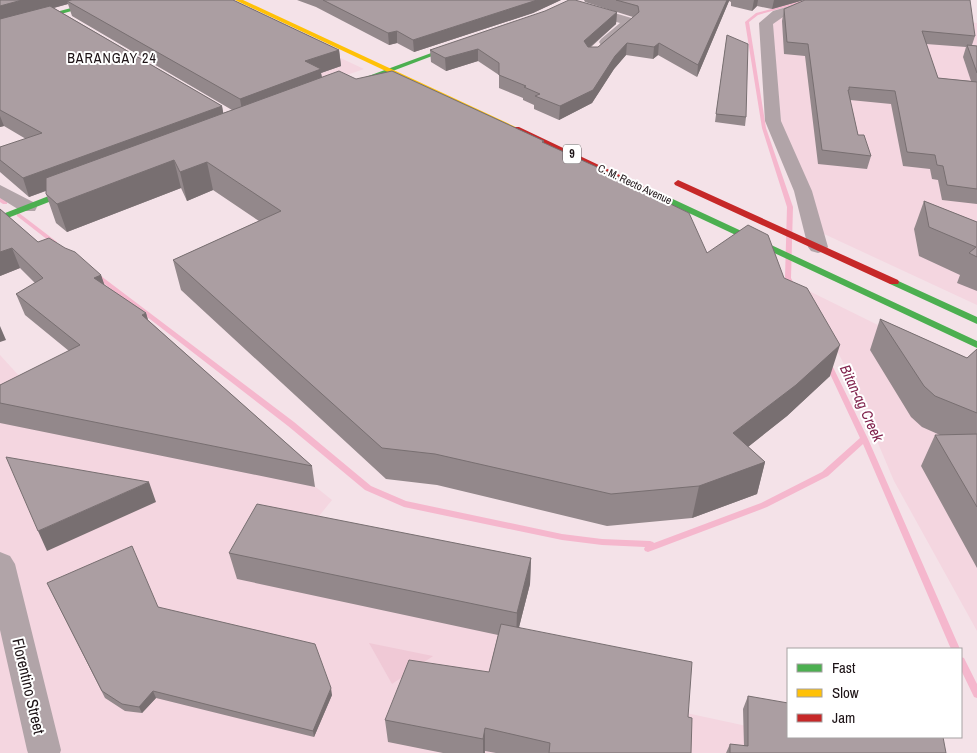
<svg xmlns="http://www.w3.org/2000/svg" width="977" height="753" font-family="'Archivo Narrow',sans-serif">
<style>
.built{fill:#f4d6e0}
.green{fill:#f0c9d6}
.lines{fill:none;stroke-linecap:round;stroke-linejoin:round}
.stream{fill:#f5b7cd;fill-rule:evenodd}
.street{fill:#b1a4a8;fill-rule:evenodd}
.fast{fill:#4caf50;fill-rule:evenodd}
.slow{fill:#ffc107;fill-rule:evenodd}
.jam{fill:#c62828;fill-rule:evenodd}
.wall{fill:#93888b;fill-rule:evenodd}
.shaded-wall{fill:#786f71}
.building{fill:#ab9ea2;stroke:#786f71}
.labels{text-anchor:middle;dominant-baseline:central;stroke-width:4;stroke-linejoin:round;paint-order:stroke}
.far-street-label{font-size:11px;fill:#1d1316;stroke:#fff}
.shield{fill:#fff;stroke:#615a5c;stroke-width:1}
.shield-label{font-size:12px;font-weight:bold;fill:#1d1316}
.far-quarter-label{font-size:14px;letter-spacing:1px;fill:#1d1316;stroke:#fff}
.water-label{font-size:15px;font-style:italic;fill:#81244e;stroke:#fff}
.near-street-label{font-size:16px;fill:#1d1316;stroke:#fff}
</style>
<rect width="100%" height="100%" fill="#f4e2e8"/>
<path class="built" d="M834 10 977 23V305L822 233 781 122 772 19 778 15Z
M317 47 364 69 324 83 276 59Z
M805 289 977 374V631L894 481 847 370Z
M149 354 332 500 294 547 523 598 506 674 788 735V737L872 753H0V355L42 401Z"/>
<path class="green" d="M369 643 433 656 392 684Z"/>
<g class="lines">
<path class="stream" d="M805 0H811L758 15 749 22 766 128 793 207 791 278 796 288 793 290 790 288 785 278 787 207 762 128 745 22 756 13Z
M0 197 7 202V204H3L0 202Z
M19 213 57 242V244H53L17 216V214Z
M95 272 97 273 294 422 371 486 406 501 562 534 602 539 650 541 653 542 654 543 761 503 822 472 860 438 824 361 827 359H829L868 439 960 649H951L863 444 828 476 767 507 648 552 645 551 644 549 645 547 602 545 562 540 404 507 365 490 288 426 93 275 92 274Z
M961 657 964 658 977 684V698L974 697 961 670Z"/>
<path class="street" d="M810 0H829L828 3 783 17 773 24 781 121 812 191 828 247 825 251 818 253 811 251 808 247 794 191 765 121 759 23 773 11Z
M587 5 635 19 637 22 611 45H601L599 42 601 39 620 23 582 12 580 9 582 6Z
M0 185 35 203 37 207 35 211H21L0 198Z
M0 552 10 556 15 564 61 750 60 753H28L27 750 0 630Z"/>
<path class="fast" d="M101 0H111L0 31V27Z
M464 41 469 42 340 91 333 89Z
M82 183 85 184V188L0 221V215Z
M662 194 977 341V348L659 199V195Z
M894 279 977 317V324L890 284 889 282Z"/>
<path class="slow" d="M235 0H243L520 129 513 131Z"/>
<path class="jam" d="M513 127H519L666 197 665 199H659L513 131Z
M678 180 898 280 899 282 898 284H890L675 185 674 183Z"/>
</g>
<path class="wall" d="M0 0H233L339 50 341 66 321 73 322 77 356 79 544 143 623 181 707 253 784 278 830 376 787 416 748 447 765 462 757 494 692 518 607 526 437 485 386 479 181 290 173 260 259 221 213 190 187 201 181 188 67 232 56 223 46 194V191L29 197 0 172V147L26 139 4 126 0 127ZM68 4 72 16 232 110 223 113 222 106 54 8Z
M297 0H561L533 13 414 52 397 43 389 45 316 7Z
M584 0H804L772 9 757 6 752 11 731 6V2L729 1 697 77 658 55 653 59 626 55 614 69 592 103 559 120 534 109V105L523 100V98L499 88V75L478 61 446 71 431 62 430 50 617 12 616 24 591 47H598L633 17 585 2Z
M784 9 975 36 972 45 977 46V204L942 200 938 180 932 179 930 169 903 166 891 104 850 100 858 135 871 156 867 169 818 164 805 56 784 54 782 21ZM926 44 966 47 963 57 971 81 938 78Z
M727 35 746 117 745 126 715 122Z
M924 201 977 222V291L957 283 960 275 919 256 914 229Z
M0 209 38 242 101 275 104 285 146 313 148 320 312 466 315 487 0 423V385L69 351 25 315 16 294 35 283 20 268 0 276Z
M880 319 967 358 977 349V568L921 466 935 435H940L922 427 911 417 870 350Z
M229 553 531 558 530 584 519 627 688 717 691 753H496L485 751V753H443L388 742 385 720 489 672 498 635 237 579Z
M47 583 158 607 332 695 314 737 156 698 142 713 125 711 105 698Z
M748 696 946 753H726L730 744 744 746 743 709Z"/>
<path class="shaded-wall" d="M22 0H84L67 1 68 4 0 22V6Z
M537 0H561L533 13 414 52 413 40Z
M727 0H730L729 1 697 77 698 65Z
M754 0H758L757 6 752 11Z
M774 0H804L772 9Z
M617 12 616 24 583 53 584 41Z
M397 31V43L389 45 388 33Z
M627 43 626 55 614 69 592 103 559 120 560 106 615 56Z
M659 43 658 55 653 59 654 47Z
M478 49V61L446 71 445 58Z
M339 50 341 66 321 73 323 86 243 116 240 99 305 61Z
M222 106 225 123 29 197 23 178Z
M0 116 4 126 0 127Z
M174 160 181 188 67 232 57 204Z
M207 162 213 190 187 201 180 172Z
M12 248 20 268 0 276V252Z
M101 275 108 295 94 278Z
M146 313 152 334 142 315Z
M0 326 6 340 0 342Z
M840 345 830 376 787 416 725 465 733 433Z
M765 462 757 494 692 518 699 486Z
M149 482 156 502 47 551 38 531Z
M531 558 530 584 516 639 517 613Z
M331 688 332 695 314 737 313 731Z
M153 691 156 698 142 713 139 707Z
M485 728V753H483V739Z"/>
<path class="building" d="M0 0H22L0 6Z
M72 0H233L339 50 305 61 321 69 240 99 67 1Z
M323 0H537L413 40 397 31 388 33Z
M569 0H575L617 12 584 41 588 47H598L639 12 638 6 616 0H727L698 65 659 43 654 47 627 43 615 56 593 90 560 106 535 96 540 94 524 87 526 86 499 75V63L478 49 445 58 430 50 545 11Z
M805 0H970L975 36 922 31 938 78 977 82V189L947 185 943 166 937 165 935 155 907 152 895 91 849 87V90H848L858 135H864L871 156 822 150 808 44 787 42 784 9Z
M50 6 222 106 23 178 0 160V147L42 133 0 110V19Z
M727 35 748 44 746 117 716 114Z
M967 45 977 46V73Z
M339 71 356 79 392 71 544 141 542 142 623 179 621 180 689 213 707 253 748 225 768 235 784 278 807 288 840 345 796 385 733 433 765 462 699 486 611 494 435 454 382 448 173 260 281 211 207 162 180 172 174 160 57 204 46 194V178Z
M924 201 977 222V257L969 253 976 247 929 227Z
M0 209 38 242 49 238 65 248 75 252 101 275 94 278 146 313 142 315 312 466 0 403V385L80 345 16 294 43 278 12 248 0 252Z
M880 319 967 358 977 349V413L935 396 924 386Z
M977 434V507L935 435Z
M6 457 149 482 38 531Z
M257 504 531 558 517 613 229 553Z
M132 546 158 607 315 644 331 688 313 731 153 691 139 707 122 704 102 691 47 583Z
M501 624 692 662 688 717 692 718 691 753H549L550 743 485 728 483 739 385 720 409 660 489 672Z
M748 696 788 703V737H943L946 753H730V744L748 746Z"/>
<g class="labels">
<g class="far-street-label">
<text transform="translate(635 184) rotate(25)">C. M. Recto Avenue</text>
</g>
<rect class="shield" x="563" y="144.5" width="18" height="19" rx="4"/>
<g class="shield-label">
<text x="572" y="154">9</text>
</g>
<g class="far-quarter-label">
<text x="112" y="58">BARANGAY 24</text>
</g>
<g class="water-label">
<text transform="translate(862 403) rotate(65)">Bitan-ag Creek</text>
</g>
<g class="near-street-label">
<text transform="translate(29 686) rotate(77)">Florentino Street</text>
</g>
</g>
<rect x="787" y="648" width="175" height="90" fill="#ffffff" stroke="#a5a1a2"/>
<rect x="797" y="664" width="25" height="8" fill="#4caf50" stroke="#a5a1a2"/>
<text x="832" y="673" font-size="15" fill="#1d1316">Fast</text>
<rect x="797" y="689" width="25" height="8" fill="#ffc107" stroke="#a5a1a2"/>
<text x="832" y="698" font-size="15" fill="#1d1316">Slow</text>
<rect x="797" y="714" width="25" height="8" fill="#c62828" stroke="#a5a1a2"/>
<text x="832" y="723" font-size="15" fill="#1d1316">Jam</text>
</svg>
